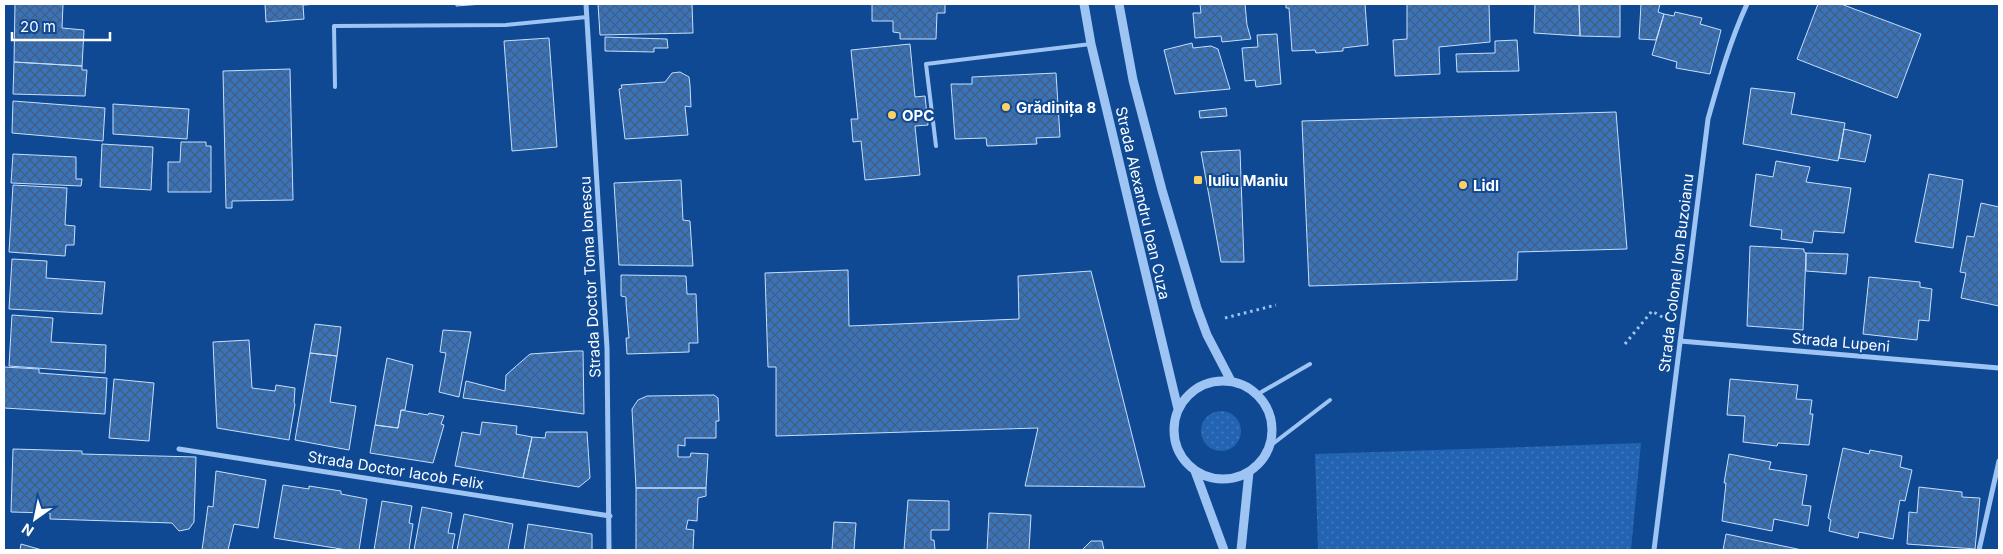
<svg xmlns="http://www.w3.org/2000/svg" width="2003" height="554" font-family="Inter,sans-serif">
<style>
.grass{fill:url(#grass-dots)}
.building{fill:url(#building-cross-hatch);stroke:#c5dffe}
.lines{fill:none;stroke-linecap:round;stroke-linejoin:round}
.path{stroke:#9dc4f3;stroke-width:3;stroke-dasharray:2.5 4;stroke-linecap:butt}
.service{stroke:#9dc4f3;stroke-width:4}
.minor{stroke:#9dc4f3;stroke-width:5}
.tertiary{stroke:#9dc4f3;stroke-width:9}
.poi-dot{fill:#ffd15f;stroke:#104993;stroke-width:2}
.labels{text-anchor:middle;dominant-baseline:central;stroke-width:4;stroke-linejoin:round;paint-order:stroke}
.poi-label{font-size:15px;font-weight:bold;fill:#fff;stroke:#104993;text-anchor:start}
.street-label{font-size:15px;fill:#fff;stroke:#104993}
</style>
<defs>
<pattern id="grass-dots" width="8" height="8" patternUnits="userSpaceOnUse" patternTransform="scale(1.25)"><rect width="8" height="8" fill="#2263b2"/><path d="M2 2h.1M6 6h.1" fill="none" stroke="#437abe" stroke-width="1.8" stroke-linecap="round"/></pattern>
<pattern id="building-cross-hatch" width="8" height="8" patternUnits="userSpaceOnUse" patternTransform="scale(1.25)"><rect width="8" height="8" fill="#3973bb"/><path d="M0 0l8 8M0 8l8-8" fill="none" stroke="#435e7e"/></pattern>
</defs>
<rect width="100%" height="100%" fill="#104993"/>
<path class="grass" d="M1201 431a20 20 0 1 1 40 0a20 20 0 1 1-40 0Z
M1641 443 1631 550H1318L1315 454Z"/>
<path class="building" d="M15 4H63L62 28 84 30 82 66 14 62Z
M265 4H320L303 5 304 19 266 22Z
M456 4H483L456 6Z
M598 4H692L693 33 600 35Z
M872 4H945V13H937L936 39H900V33L893 32V21H872Z
M1200 4H1245L1247 25 1251 39 1222 42 1221 36 1195 38 1193 13H1201Z
M1286 4H1365L1368 45 1343 48V51L1316 53 1315 50 1292 51 1289 8H1286Z
M1407 4H1489L1490 42 1439 47 1440 74 1395 76 1393 40 1407 39Z
M1535 4H1579L1580 36 1534 33Z
M1579 4H1620V37L1580 36Z
M1641 4H1660L1658 12 1664 14 1656 40 1639 39Z
M1818 4H1841L1921 34 1897 98 1797 59Z
M1675 12 1702 18 1700 24 1721 30 1710 74 1676 68 1677 62 1652 55 1664 14 1674 16Z
M1277 34 1281 84 1256 87 1255 80 1245 81 1242 48 1258 47 1257 35Z
M605 37 667 39 668 48H654V52L605 51Z
M549 38 557 147 512 151 504 41Z
M1517 40 1519 71 1457 72 1456 54 1495 53V41Z
M1192 43 1193 48 1211 46 1218 49 1230 89 1175 94 1164 50Z
M910 44 915 97 925 96 928 125 915 126 920 175 865 180 861 141 853 142 851 119H858L851 50Z
M14 62 82 66V70H87L85 96 13 94Z
M290 69 293 200 232 201V208H226L223 71Z
M680 72 689 77 690 85 691 107 685 106 688 135 625 139 619 89 622 88 621 85 665 82 672 73Z
M1056 73 1060 137 1036 138 1037 144 987 146 986 138 955 139 951 84H972V77Z
M1751 88 1795 93 1791 114 1845 123 1838 161 1743 144Z
M13 101 105 108 103 141 12 133Z
M113 104 189 109 187 139 113 134Z
M1226 108 1227 116 1200 118 1199 111Z
M1616 112 1627 249 1518 252 1517 280 1309 286 1302 121Z
M1844 129 1871 135 1865 162 1839 158Z
M181 142H206V146H211V192H168V162H180Z
M102 144 153 147 151 190 100 187Z
M1240 150 1244 262H1221L1201 152Z
M13 154 76 157V179H82L81 186 11 183Z
M1776 161 1810 167 1806 182 1851 188 1844 233 1814 231 1812 243 1781 239 1782 230 1750 226 1756 174 1773 177Z
M1929 174 1963 180 1953 248 1915 242Z
M681 180 683 220 690 221 693 266 619 265 614 183Z
M13 185 67 188 65 225 75 226 74 245H66L65 256 9 252Z
M1981 203 1999 207V306L1961 298 1966 273 1960 272 1967 236 1974 237Z
M1750 246 1804 249V252L1806 253 1803 330 1747 326Z
M1806 253 1848 254 1846 274 1806 271Z
M12 259 47 261 46 278 105 282 102 314 9 309Z
M848 270 849 326 1019 319 1018 276 1091 271 1145 487 1025 486 1038 428 776 436V367H768L765 273Z
M621 275 686 276 687 294H696L698 343H689V352L627 354 626 338H629L626 303V297L621 296Z
M1869 277 1920 282V287L1932 289 1929 321 1919 320 1917 340 1863 334Z
M12 315 53 318 51 342 106 345 105 373 9 366Z
M315 324 341 327 337 356 310 353Z
M443 330 471 332 459 397 439 392 446 353 440 352Z
M249 340 252 388 275 391 276 385 295 388 294 403 295 404 289 440 217 428 213 342Z
M575 351H583L584 414 463 398 466 381 505 391 506 375 530 354Z
M310 353 337 356 330 402 356 406 349 450 295 440Z
M387 358 413 365 405 410H401L398 428 375 425Z
M4 367 39 369V373L107 378 105 414 4 408Z
M114 379 154 383 149 441 109 438Z
M1730 379 1798 385 1796 399 1812 400 1810 414H1813L1809 445 1778 443 1777 446 1743 442 1745 416 1727 415Z
M714 395 718 398 719 421H716V438H685V446L678 445V457H690L691 453 708 454 706 488H636L632 409 638 400 647 396Z
M401 410 428 415 429 413 444 416 441 424 444 425 433 463 370 453 375 425 398 428Z
M482 422 517 426 516 434 532 437 523 478 455 466 462 432 480 435Z
M546 432H587L590 478 579 487 523 478 532 437 545 438Z
M1843 448 1869 454 1870 450 1902 456 1900 467 1912 470 1905 501 1900 500 1893 539 1859 532 1858 538 1829 531 1831 520 1828 518Z
M13 449 82 451V454L196 457 194 522 189 529 179 531 172 523 50 519V513L11 512Z
M1729 454 1771 462 1769 469 1807 475 1802 505 1811 506 1808 526 1774 519 1772 531 1722 521 1726 483H1724Z
M216 471 266 480 258 528 234 524 228 550H202L208 506 213 507Z
M283 485 309 489V486L341 491V494L367 499 359 550H347L274 538Z
M1919 487 1962 492V497L1980 498 1975 549 1907 544 1909 512 1917 513Z
M636 488H706V496L698 498 697 521 688 520 686 529 694 530 693 550H636Z
M908 500 949 501V530H931V540H934L935 550H904Z
M382 501 412 506 409 523 413 524 409 550H374Z
M422 507 452 513 448 533 455 534 452 550H414Z
M989 513 1031 515 1029 550H987Z
M464 514 513 524 508 550H457Z
M834 522 856 523 854 550H832Z
M528 524 592 534V550H524Z
M1726 534 1802 550H1723Z
M1091 541H1102L1104 550H1082Z
M21 544 42 550H20Z"/>
<g class="lines">
<path class="path" d="M1225 318 1276 305
M1625 344 1652 311 1664 318"/>
<path class="service" d="M335 87 334 26 506 25 587 17
M936 146 926 64 1091 44
M1258 394 1310 364
M1270 446 1330 400"/>
<path class="minor" d="M586 4 607 348 609 550
M1680 341 1999 368
M179 449 610 516
M1654 550 1708 119C1719 80 1730 41 1747 4
M1979 550 1999 461"/>
<path class="tertiary" d="M1084 4 1091 44 1178 409
M1119 4 1133 80 1162 190 1197 308 1207 335 1231 381
M1174 430a49 49 0 1 1 98 0a49 49 0 1 1-98 0Z
M1195 471 1224 550
M1241 550 1249 472"/>
</g>
<g class="poi-dot">
<circle cx="1006" cy="107" r="5"/>
<circle cx="892" cy="115" r="5"/>
<rect x="1193" y="175" width="10" height="10" rx="2.5"/>
<circle cx="1463" cy="185" r="5"/>
</g>
<g class="labels">
<g class="poi-label">
<text x="1016" y="107">Grădinița 8</text>
<text x="902" y="115">OPC</text>
<text x="1208" y="180">Iuliu Maniu</text>
<text x="1473" y="185">Lidl</text>
</g>
<g class="street-label">
<text transform="translate(1143 203) rotate(77)">Strada Alexandru Ioan Cuza</text>
<text transform="translate(1676 273) rotate(-83)">Strada Colonel Ion Buzoianu</text>
<text transform="translate(590 277) rotate(-93)">Strada Doctor Toma Ionescu</text>
<text transform="translate(1841 342) rotate(5)">Strada Lupeni</text>
<text transform="translate(396 470) rotate(9)">Strada Doctor Iacob Felix</text>
</g>
</g>
<rect width="2003" height="554" fill="none" stroke="#ffffff" stroke-width="10"/>
<g transform="translate(35 519) rotate(213)" stroke="#104993" stroke-width="4" paint-order="stroke">
<path d="M0-4L9 19L0 12L-9 19Z" fill="#ffffff"/>
<text y="-8" font-size="14" font-weight="bold" text-anchor="middle" fill="#ffffff">N</text>
</g>
<path d="M12 32v8h98v-8" fill="none" stroke="#ffffff" stroke-width="2.5"/>
<text x="20" y="32" font-size="15" fill="#ffffff" stroke="#104993" stroke-width="4" paint-order="stroke">20 m</text>
</svg>
